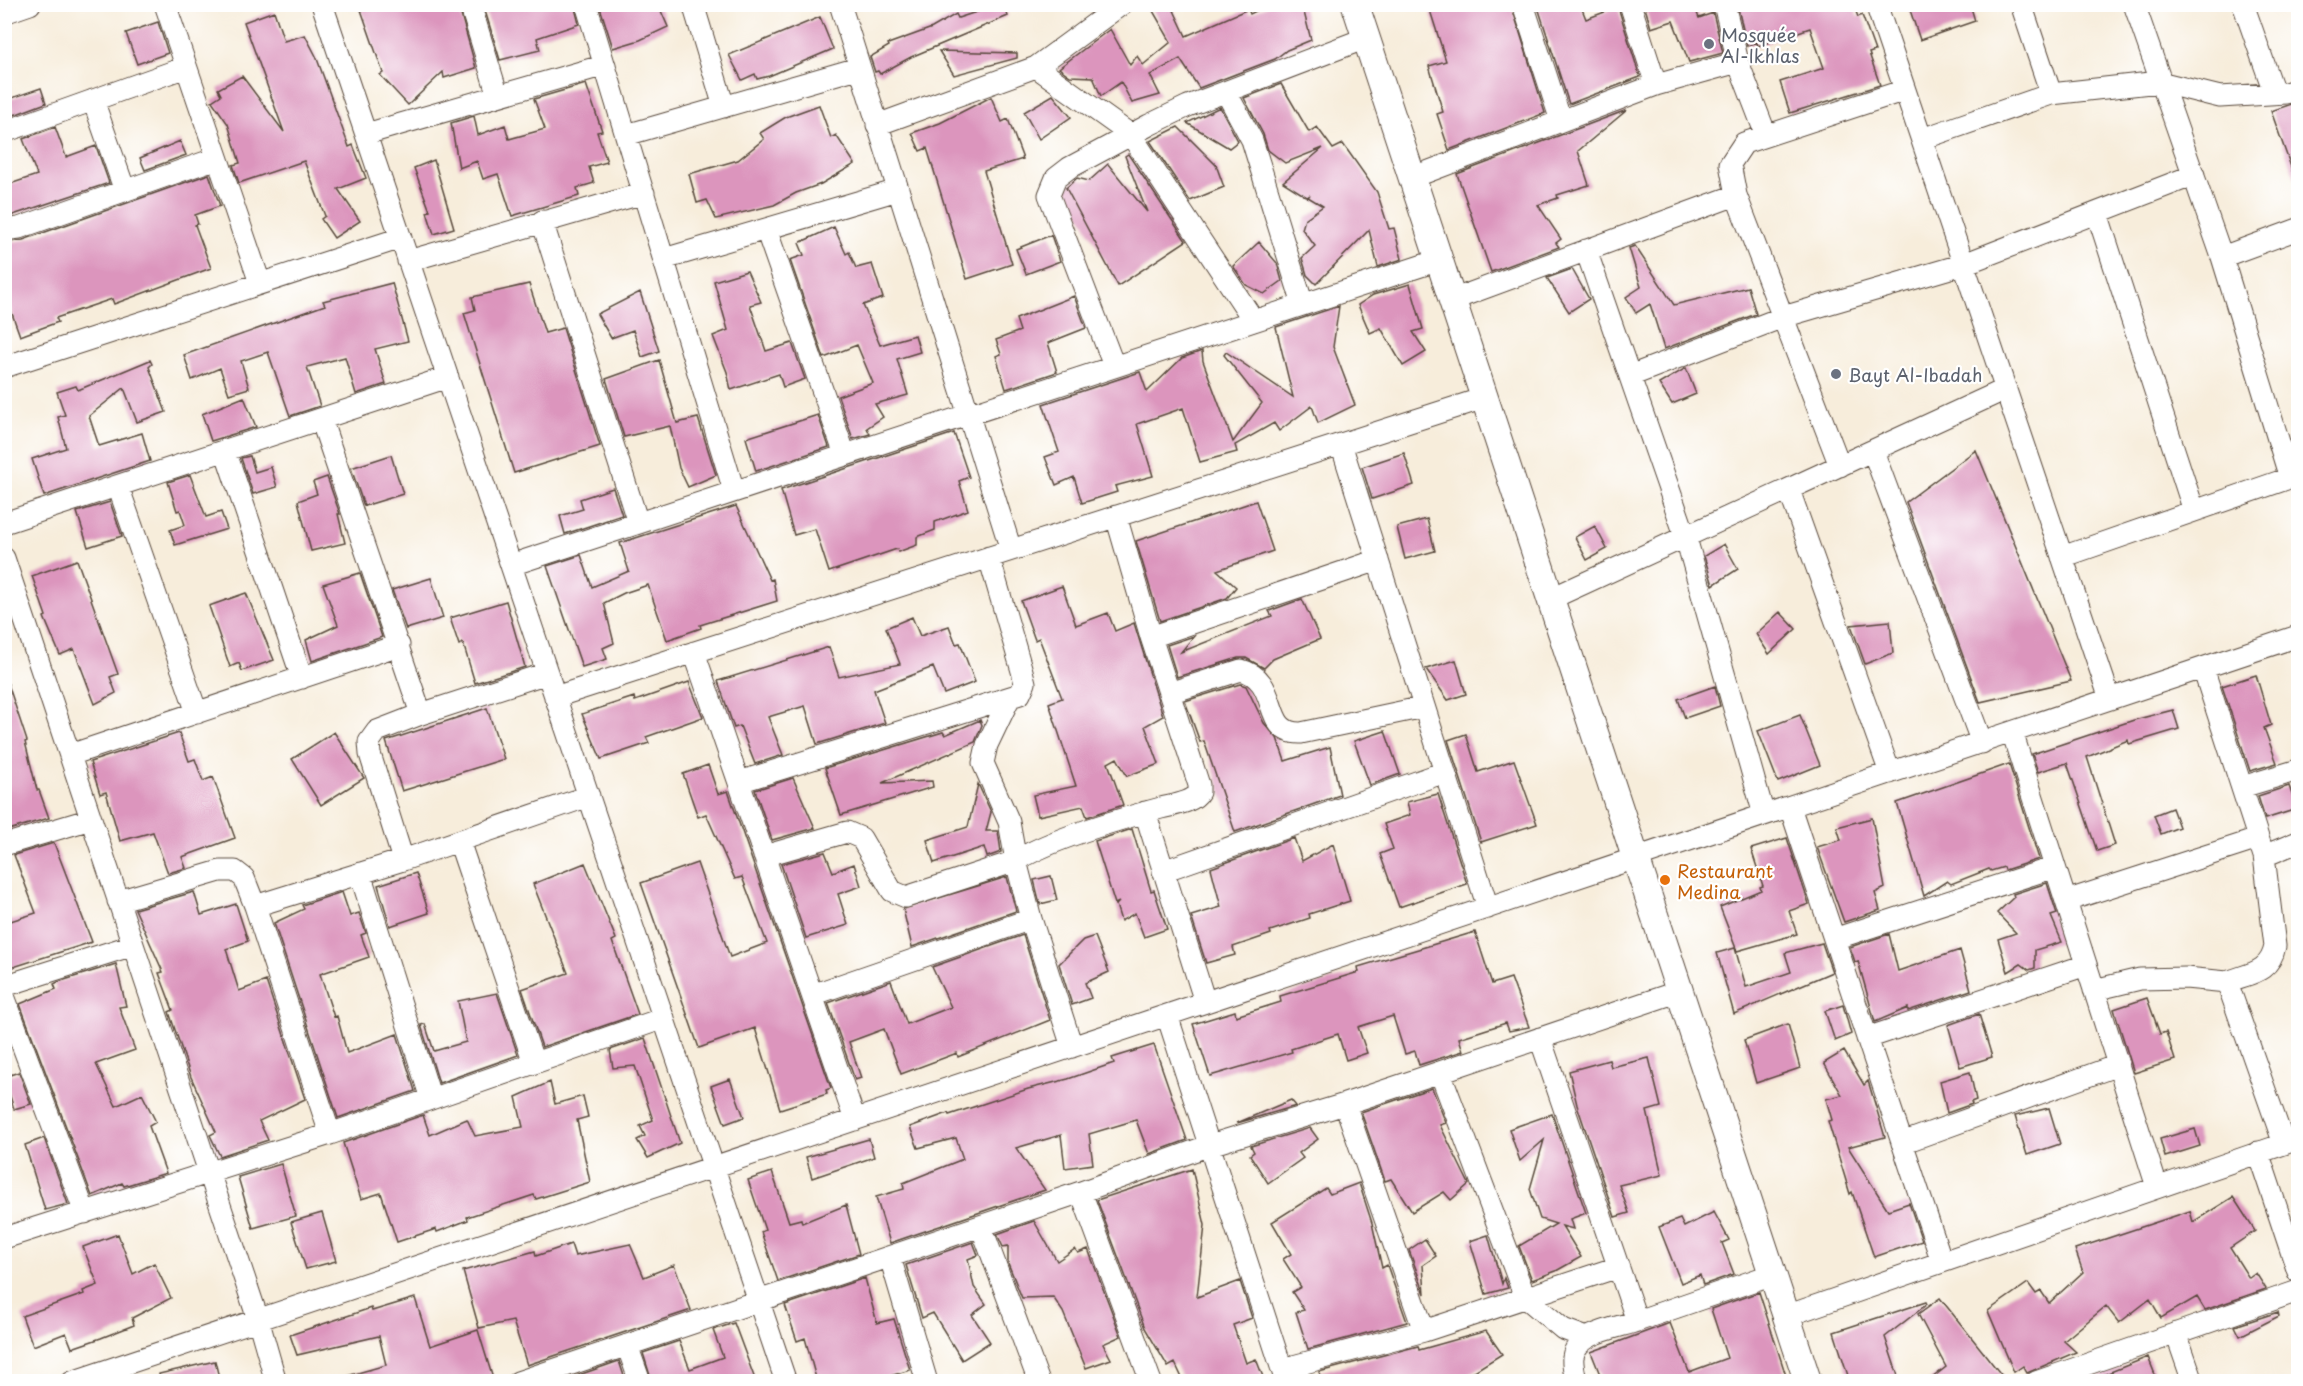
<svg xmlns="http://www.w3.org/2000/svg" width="2303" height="1386" font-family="'Playpen Sans',sans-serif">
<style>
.building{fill:#dc95bd}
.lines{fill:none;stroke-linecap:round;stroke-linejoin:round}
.minor-casing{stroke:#57473a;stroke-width:23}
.tertiary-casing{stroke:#57473a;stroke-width:29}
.minor{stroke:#fff;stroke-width:21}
.tertiary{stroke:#fff;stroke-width:27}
.worship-dot{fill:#6b7280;stroke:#fff;stroke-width:2}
.food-dot{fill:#e8710a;stroke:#fff;stroke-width:2}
.labels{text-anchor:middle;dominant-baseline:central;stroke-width:4.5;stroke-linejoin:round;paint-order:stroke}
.worship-label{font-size:18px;fill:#5b616d;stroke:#fff;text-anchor:start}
.food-label{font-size:18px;fill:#c56008;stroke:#fff;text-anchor:start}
</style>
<rect width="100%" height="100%" fill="#fff"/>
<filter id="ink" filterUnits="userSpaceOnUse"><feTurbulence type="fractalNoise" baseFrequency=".0167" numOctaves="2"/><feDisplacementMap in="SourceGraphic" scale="12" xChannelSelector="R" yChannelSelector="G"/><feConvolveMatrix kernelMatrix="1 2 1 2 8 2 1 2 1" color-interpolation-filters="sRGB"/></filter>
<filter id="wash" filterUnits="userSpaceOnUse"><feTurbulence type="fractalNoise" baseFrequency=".008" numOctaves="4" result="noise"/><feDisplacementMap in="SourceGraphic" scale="24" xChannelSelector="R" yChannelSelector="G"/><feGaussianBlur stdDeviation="1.35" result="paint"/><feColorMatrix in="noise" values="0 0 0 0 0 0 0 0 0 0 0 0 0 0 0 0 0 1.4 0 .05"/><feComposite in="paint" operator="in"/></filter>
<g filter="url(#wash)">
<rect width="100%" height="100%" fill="#f7eddb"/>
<g id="blocks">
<path class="building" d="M359 4H458L476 68 444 78 443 72 408 105 380 75 383 73Z
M483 4H574L579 24 537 38 540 50 500 60Z
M599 4H658L668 27 640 40 613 48Z
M1001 4H1003L1008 16 911 57 880 74 878 71 875 72 870 57 889 46 888 44 932 28 956 14 958 18Z
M1149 4H1171L1186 36 1248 9 1250 14 1270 4H1302L1311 40 1287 50 1275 59 1199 88 1180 59 1150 75 1160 95 1132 103 1121 82 1101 96 1093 77 1070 76 1059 68 1110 29 1130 65 1137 56 1143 65 1171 42Z
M1428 4H1511L1545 113 1449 150 1437 114 1443 112 1429 66 1446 61Z
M1537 4H1580L1586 19 1618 7 1640 77 1569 104Z
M1644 4H1711V8L1697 13 1699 18 1713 13 1723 53 1689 62 1673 21 1651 28Z
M1737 4H1853L1858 17 1862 15 1875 51 1869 53 1880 85 1790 113 1780 82 1824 68 1810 28 1758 46 1757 42 1747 46Z
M1908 4H1970L1975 21 1920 40Z
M274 11 284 41 305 35 316 56 349 147 353 145 366 178 338 189 360 221 334 238 321 219 325 216 304 161 239 183 233 165 240 163 228 124 212 101 221 95 218 89 242 76 284 132 244 22Z
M820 17 833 49 769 76 757 79 755 74 742 80 729 55Z
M158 22 168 53 137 64 126 33Z
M939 51 1017 53V58L954 75Z
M586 84 602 131 597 132 607 162 589 167 594 183 577 188 579 196 512 216 498 174 483 179 477 161 459 168 451 123 474 116 478 135 505 125 509 139 545 129 534 99Z
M1281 84 1309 132 1317 127 1333 149 1343 144 1377 192 1389 229 1394 228 1402 259 1378 267 1369 230 1316 284 1307 275 1302 258 1315 246 1302 229 1305 219 1323 206 1308 197 1310 195 1307 197 1283 182 1323 148 1285 163 1268 150 1263 134 1244 98Z
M41 88 46 103 14 115 9 99Z
M1053 95 1071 117 1039 139 1024 112Z
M991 97 1002 122 1008 119 1023 159 984 171 1012 264 967 279 927 148 920 151 912 133 940 123Z
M2298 102V180L2296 181 2271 111Z
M819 105 831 138 836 135 855 164 821 184 796 193 774 205 716 219 707 200 697 203 689 174 738 160 764 139 760 133 786 117Z
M1220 107 1238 141 1229 148 1187 123Z
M1627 110 1578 151 1589 185 1557 195 1558 198 1538 205 1561 239 1556 243 1559 247 1491 272 1457 174Z
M55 127 66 157 96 146 109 183 10 216 4 201V186L37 175 23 139Z
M1178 127 1216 165 1224 187 1190 201 1150 141Z
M180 141 186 155 145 170 140 158Z
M1128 154 1186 241 1118 286 1066 188 1077 178 1089 181 1108 164 1147 212 1125 156Z
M434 160 454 228 434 234 427 212 430 211 414 168Z
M209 174 220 206 195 215 198 224 195 225 211 268 114 304 112 299 56 318 58 322 20 336 4 291V243L23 240Z
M834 227 846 254 849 252 856 268 872 264 883 298 863 305 880 345 915 335 920 352 897 359 908 395 875 404 883 417 867 428 870 434 853 439 838 396 873 383 857 345 824 358 790 260 804 255 799 243Z
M1051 235 1060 261 1026 274 1016 249Z
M1259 242 1277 263 1282 281 1264 294 1246 285 1233 266Z
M1635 246 1674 305 1748 287 1756 314 1664 349 1650 304 1636 313 1626 297 1641 287 1629 248Z
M1572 269 1589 299 1569 312 1547 278Z
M747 271 761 302 750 305 766 351 792 343 805 379 783 387 779 374 731 390 727 372 713 336 728 330 714 281Z
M392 283 408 341 375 349 386 384 356 394 345 357 307 367 320 406 290 416 268 352 241 361 249 388 229 394 220 368 192 380 184 355 325 305 323 301Z
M529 284 545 333 563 328 600 446 514 473 464 313 475 310 472 297Z
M1410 284 1423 329 1413 332 1426 352 1403 366 1381 328 1370 333 1358 305 1373 295Z
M640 292 659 351 642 357 633 330 611 338 597 314Z
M1074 296 1086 328 1048 343 1057 372 1006 389 996 356 1001 354 996 340 1020 331 1016 319Z
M1339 306 1333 347 1355 405 1318 423 1312 406 1279 431 1274 423 1235 445 1237 452 1200 462 1183 408 1137 424 1153 476 1115 486 1117 492 1082 503 1074 477 1056 485 1045 457 1059 452 1043 404 1140 372 1147 392 1182 358 1202 351 1203 361 1233 442 1262 403 1224 355 1226 352 1293 397 1276 327Z
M150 360 152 364 149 367 166 412 137 422 124 388 89 416 99 446 142 433 150 461 44 496 32 459 66 448 58 417 65 415 57 392 76 386 78 390Z
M659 360 677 423 698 418 716 475 688 487 679 468 670 426 624 437 606 379Z
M1686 368 1696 394 1672 404 1659 384Z
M244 397 256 427 211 441 202 414Z
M818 415 829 447 756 471 746 438Z
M954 433 969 477 959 481 968 510 935 522V530L917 537V545L898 552 897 549 829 572 815 529 794 535 781 490Z
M1976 450 2071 681 1980 702 1906 502Z
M1404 453 1414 485 1372 499 1362 467Z
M391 455 403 494 364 506 351 468Z
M250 456 255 472 271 467 277 487 253 494 241 458Z
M190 475 206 517 221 512 227 529 175 545 170 530 185 525 180 510 177 511 168 482Z
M327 477 340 514H338L345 543 311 551 298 501 317 494 313 482Z
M613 488 622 515 565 534 560 516 583 509 580 499Z
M1256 501 1273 551 1217 570 1236 587 1227 598 1160 621 1136 541Z
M110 502 122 536 88 547 77 512Z
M736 506 770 580 773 579 777 601 700 625 701 628 667 640 648 585 624 593 604 603 614 643 603 648 607 659 582 667 547 566 581 555 592 587 629 571 620 543Z
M1427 519 1435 551 1405 559 1397 527Z
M1595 526 1607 549 1587 560 1575 537Z
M1724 544 1738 569 1713 585 1704 556Z
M77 560 118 674 110 677 116 693 95 704 74 649 60 655 44 617 46 616 32 576Z
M360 573 382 637 312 661 306 640 338 625 323 584Z
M431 578 443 618 406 629 392 590Z
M1062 586 1076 625 1108 613 1115 631 1134 623 1163 716 1145 726 1159 764 1127 776 1117 758 1108 763 1123 805 1087 817 1083 806 1038 816 1033 795 1076 786 1049 703 1062 698 1039 638 1035 640 1021 601Z
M246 593 274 660 242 671 239 663 230 667 209 606Z
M1302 599 1320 639 1273 659 1264 668 1246 658H1238L1177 677 1167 645 1194 636 1181 652 1272 616 1269 611Z
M506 601 525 667 475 683 463 643 459 645 450 618Z
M1780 612 1796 629 1769 654 1756 634Z
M912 617 920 636 949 626 956 644 960 643 975 682 944 694 933 667 874 690 885 723 817 744 805 706 768 717 783 755 755 764 740 726 734 728 718 681 829 647 839 677 900 664 886 628Z
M1890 621 1893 653 1865 664 1851 625Z
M1456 660 1466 694 1448 700 1426 669Z
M2256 675 2271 725 2264 728 2277 763 2250 771 2222 686Z
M689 682 703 717 646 737 649 743 601 759 582 714 634 697 635 701Z
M8 684 27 741 25 742 37 790H39L49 818 5 831 4 685Z
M1240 684 1246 686 1264 723 1277 738 1285 761 1330 747 1340 795 1235 832 1204 741 1200 742 1185 701Z
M1715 686 1720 706 1685 718 1678 699Z
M487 708 504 759 402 791 386 741Z
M2173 710 2179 729 2129 744 2128 740 2087 757 2115 845 2097 851 2067 763 2038 772 2032 754 2134 720Z
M1800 715 1820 765 1778 782 1758 731Z
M980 720 982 725 975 742 882 783 932 781 933 787 841 815 825 768 943 732 945 735Z
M1385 731 1400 774 1370 785 1354 741Z
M334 732 364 778 321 805 292 759Z
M179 733 189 761 195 759 203 781 213 777 235 838 182 857 186 868 168 873 153 832 120 841 106 792 100 794 90 762Z
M1466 734 1478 772 1514 760 1537 824 1481 842 1448 740Z
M2009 764 2039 859 2005 870 2004 867 1991 871 1989 869 1951 884 1947 881 1924 896 1897 803Z
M708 765 718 794 728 791 831 1088 826 1090 827 1094 780 1109 755 1028 699 1048 641 883 697 863 730 957 767 943 742 877 735 879 706 814 698 817 683 774Z
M793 778 815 828 772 840 755 790Z
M978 784 991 812 986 831H998L1001 852 987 857 984 847 934 863 927 840 968 827Z
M2289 786 2297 809 2265 819 2258 796Z
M1438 794 1467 884 1399 907 1380 854 1393 849 1384 824 1410 815 1407 802Z
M2172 808 2179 827 2161 834 2154 815Z
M1872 818 1885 888 1875 893 1880 910 1844 922 1817 847 1841 840 1837 827Z
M1132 829 1151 891 1154 890 1167 929 1144 937 1135 913 1121 921 1116 905 1119 902 1115 904 1095 841Z
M1294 838 1302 861 1333 844 1350 901 1309 914 1310 918 1270 931 1271 934 1233 947 1235 955 1206 963 1191 916 1221 907 1211 868Z
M1787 838 1809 904 1789 911 1797 934 1737 951 1720 907 1761 890 1760 887 1763 886 1751 849Z
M54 843 92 942 4 970V923L36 913 14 855Z
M825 852 833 872 854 864 861 886 838 894 848 925 806 938 781 864Z
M585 863 616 939 612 941 638 1014 542 1047 522 989 568 973 533 884Z
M416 873 429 913 390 926 378 885Z
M1051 876 1057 900 1040 904 1034 880Z
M1007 877 1016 911 912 947 903 909Z
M2047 883 2057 914 2051 916 2062 942 2035 950V968L2029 970 2021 964 2008 972 1998 939 2016 933 1997 913 2014 897 2013 894Z
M194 892 201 915 236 904 248 941 226 949 239 991 266 981 305 1099 259 1121 268 1140 220 1156 210 1135 216 1132 191 1077 169 1012 173 1010 159 973 163 972 135 909Z
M342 892 350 916 359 913 366 933 361 935 369 957 320 974 334 1017 337 1016 347 1053 397 1034 415 1091 338 1118 274 923 304 909 302 905Z
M1475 932 1492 984 1511 978 1529 1027 1509 1031 1506 1023 1459 1038 1463 1051 1419 1065 1415 1051 1405 1054 1393 1016 1358 1027 1367 1053 1346 1060 1338 1034 1291 1049 1292 1052 1210 1076 1193 1024 1235 1011 1236 1016 1281 1002 1280 996 1359 972 1358 967Z
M1889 934 1898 971 1960 950 1971 990 1908 1011V1008L1875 1022 1858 961 1855 962 1850 947Z
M1023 935 1050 1020 958 1057 957 1053 901 1074 884 1029 849 1042 861 1078 855 1080 828 1003 891 981 907 1024 951 1007 932 967Z
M1095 936 1109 972 1085 983 1091 998 1072 1005 1059 964 1083 940Z
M1822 943 1832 972 1734 1014 1717 953 1735 948 1746 987 1791 972 1785 953Z
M116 964 126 1006 119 1007 135 1050 96 1064 116 1106 142 1094 156 1122 149 1126 166 1173 124 1186 122 1183 92 1196 20 1004 56 989 54 984 58 982Z
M497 993 518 1055 439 1083 421 1025 425 1024 434 1051 466 1042 458 1001Z
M2147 998 2160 1034 2166 1032 2175 1060 2134 1073 2114 1009Z
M1843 1005 1851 1034 1835 1041 1825 1011Z
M1979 1014 1992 1057 1960 1067 1948 1025Z
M1788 1024 1800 1068 1756 1083 1744 1040Z
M645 1038 680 1143 648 1158 637 1140 645 1136 640 1126 653 1120 635 1066 613 1068 610 1050Z
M1154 1045 1187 1140 1149 1154 1136 1120 1089 1134 1093 1164 1065 1168 1061 1135 1016 1148 1045 1190 890 1243 876 1197 904 1189 903 1183 963 1159 956 1138 918 1148 910 1127 948 1113 949 1115 1028 1089 1068 1079 1114 1063 1112 1058Z
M1844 1051 1864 1085 1868 1081 1885 1137 1848 1147 1888 1210 1909 1203 1922 1241 1874 1257 1852 1192 1850 1194 1828 1121 1832 1120 1826 1099 1842 1095 1824 1063Z
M1649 1058 1661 1107 1647 1111 1662 1175 1619 1185 1629 1213 1615 1217 1577 1105 1569 1071 1609 1060 1611 1067Z
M19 1072 31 1104 14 1109 4 1077Z
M1970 1072 1976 1100 1971 1102 1972 1104 1947 1113 1940 1081Z
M730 1079 744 1117 725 1124 711 1086Z
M550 1082 555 1104 583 1096 588 1117 577 1120 590 1182 536 1199 534 1195 467 1217 468 1220 437 1232 436 1229 397 1242 381 1193 361 1199 343 1143 423 1115 430 1135 467 1119 475 1136 523 1127 516 1097Z
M1432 1088 1446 1123 1440 1125 1469 1184 1451 1200 1444 1192 1412 1212 1391 1179 1385 1181 1361 1112Z
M1291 1100 1296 1106 1237 1123Z
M2049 1108 2060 1144 2027 1155 2015 1116Z
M1552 1114 1586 1213 1570 1219 1573 1229 1562 1226 1581 1257 1556 1271 1532 1280 1519 1246 1556 1224 1540 1219 1530 1189 1544 1140 1520 1161 1509 1129Z
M1310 1128 1318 1139 1299 1153 1303 1158 1268 1183 1250 1155 1254 1152 1251 1146Z
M2195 1129 2200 1146 2165 1157 2160 1139Z
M44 1138 68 1204 45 1210 25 1145Z
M869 1139 874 1157 812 1178 806 1157Z
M281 1164 296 1216 253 1228 238 1177Z
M1192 1169 1205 1225 1197 1297 1240 1281 1252 1318 1233 1325 1246 1363 1256 1359 1265 1382H1184L1175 1363 1168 1367 1145 1328 1097 1200Z
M772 1172 789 1222 801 1219 802 1223 846 1205 859 1254 778 1281 761 1232 765 1230 748 1180Z
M1359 1183 1372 1223 1382 1268 1387 1265 1407 1322 1308 1349 1296 1312 1304 1310 1292 1292 1301 1287 1283 1259 1291 1254 1272 1222 1326 1188 1330 1194Z
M2233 1197 2255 1231 2230 1248 2249 1278 2256 1273 2266 1289 2205 1310 2197 1297 2161 1318 2150 1299 2119 1323 2106 1306 2064 1341 2076 1352 2027 1373 2023 1366 2014 1372 1988 1311 2028 1283 2036 1294 2041 1291 2049 1303 2083 1272 2075 1249 2190 1211 2193 1222Z
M1714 1212 1729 1240 1722 1243 1734 1274 1703 1285 1700 1275 1681 1283 1659 1227 1680 1219 1684 1227Z
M322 1213 336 1261 306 1269 291 1222Z
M1034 1221 1057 1261 1075 1249 1078 1253 1088 1249 1121 1336 1103 1344 1111 1359 1086 1368 1063 1312 1053 1297 1022 1298 1008 1263V1246L1003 1247 997 1234Z
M118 1234 133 1274 154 1263 171 1298 132 1318 134 1325 101 1338 72 1348 66 1333 33 1346 22 1316 84 1294 83 1291 98 1285 83 1247Z
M1488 1235 1502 1284 1504 1278 1508 1288 1486 1294 1470 1241Z
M1425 1239 1436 1256 1423 1265 1425 1294 1409 1250Z
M973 1242 978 1255 968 1259 974 1287 986 1304 972 1315 990 1342 962 1360 933 1313 922 1318 906 1265Z
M571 1244 575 1256 630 1244 644 1277 674 1265 691 1310 527 1365 513 1321 479 1328 463 1271 535 1251 536 1256Z
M865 1278 877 1323 894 1319 910 1370 877 1380 876 1376 862 1382H817L805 1338 797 1341 785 1305Z
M1759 1292 1788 1382H1603L1591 1352 1670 1323 1689 1372 1727 1358 1711 1309Z
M415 1298 430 1346 478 1330 494 1382H348L347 1376 386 1365 379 1336 297 1355 290 1335 371 1308 372 1311Z
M1940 1298 2007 1382H1927L1946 1367 1918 1314Z
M1926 1302 1927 1304 1885 1337 1900 1382H1850L1834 1332Z
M2278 1312 2279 1316 2240 1336 2235 1326Z
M734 1323 756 1382H652L643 1353 679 1341 690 1369 723 1357 713 1330Z
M1486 1331 1502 1354 1457 1382H1323L1319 1372 1418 1346 1419 1350Z
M2148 1357 2158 1382H2088V1381Z
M215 1361 220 1382H160L159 1374Z
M619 1361 626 1382H559Z"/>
</g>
</g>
<g filter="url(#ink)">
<use href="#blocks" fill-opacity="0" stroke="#57473a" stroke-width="1.5"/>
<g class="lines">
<g class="minor-casing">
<path id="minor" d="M165 4 260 283
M322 4 786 1382
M470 4 498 96
M586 4 734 491
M693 4 724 107
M840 4 1011 550
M1523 4 1561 121
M1630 4 1656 85
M1724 4 1738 62 1766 135
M1876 4 2110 699
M2021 4 2051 94
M2134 4 2222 257 2290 478
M2243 4 2274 92
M4 13 30 4
M1036 67 1131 135 1254 321
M1226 92 1252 140 1303 305
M93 100 125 191
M877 125 1036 67 1122 4
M4 132 186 67
M366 134 605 65
M626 135 858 68
M1922 139 2051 94 2159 82 2220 97 2286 93 2298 89
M1411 178 1656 85 1738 62
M2097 213 2194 511
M542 221 638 523
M766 229 845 455
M4 230 19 228 217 158
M1586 250 1686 538 1764 815
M2222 257 2298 229
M664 259 898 190
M408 261 644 193
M1452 300 1736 195
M1114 366 1049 195 1056 178 1069 168 1149 125 1188 106 1366 38
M4 367 401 238
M1630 376 1783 317 1964 264 2194 175
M321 419 421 714 547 673
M1341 444 1488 908
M225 450 302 678
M1873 451 1982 743
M1840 466 1736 195 1730 164 1744 143 1905 90
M118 486 197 713
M1789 490 1890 773
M4 523 448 377
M2062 557 2298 475
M4 558 258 1319 276 1382
M511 565 1439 260
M1550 599 2006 389
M1151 637 1378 560
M694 652 855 1120
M2203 668 2264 856 2275 946C2270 973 2250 973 2227 982L2284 1144
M1169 693 1241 670C1282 680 1260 734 1301 733L1424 707
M555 697 1484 398
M2012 732 2157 1187
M70 755 399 645
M739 782 1020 694 1025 683 1022 671 989 557
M2242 787 2298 770
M1790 807 1942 1262
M1145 812 1205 1002
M459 841 534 1063
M4 845 91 819
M764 856 847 832 861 838 892 891 906 897 1016 861 1009 822 983 763 987 745 1009 699
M2264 856 2298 842
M403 860 370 754 369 742 377 731 421 714
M1163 871 1445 772
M360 873 431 1099
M118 901 220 871H235L244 878 255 906 330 1134
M2066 901 2258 839
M255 906 403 860 589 796
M1031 919 1016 861C1051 839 1120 819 1161 808 1172 805 1193 803 1199 792V785L1151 637 1116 516
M1834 939 2055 867
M4 986 133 945
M2094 990 2140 979 2186 978 2227 982
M812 995 1031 919 1072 1047
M4 996 85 1213
M1167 1015 1286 1382
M1540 1038 1637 1321 1773 1274
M1867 1038 2086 965
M1440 1072 1525 1297 1563 1329 1587 1338
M1345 1104 1424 1331
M1902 1143 2118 1065
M2258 1152 2298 1272
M1081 1192 1151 1382
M981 1226 1039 1382
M4 1238 330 1134 664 1018
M890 1257 927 1382
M1786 1316 2298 1139
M2176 1333 2193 1382
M627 1345 640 1382
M1282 1369 1424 1331 1618 1267
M72 1382 2298 636
M518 1382 1081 1192 1210 1145 1345 1104 1680 991
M1576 1382C1575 1374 1572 1365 1573 1357 1576 1333 1617 1328 1637 1321
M2036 1382 2298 1291"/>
</g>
<g class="tertiary-casing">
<path id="tertiary" d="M1355 4 1808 1382"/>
</g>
<use href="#minor" class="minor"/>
<use href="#tertiary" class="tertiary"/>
</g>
</g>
<g class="worship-dot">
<circle cx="1709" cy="44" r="6"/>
<circle cx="1836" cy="374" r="6"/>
</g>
<circle class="food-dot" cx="1665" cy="880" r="6"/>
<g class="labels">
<g class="worship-label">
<text x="1721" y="34">Mosquée<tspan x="1721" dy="21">Al-Ikhlas</tspan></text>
<text x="1848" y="374">Bayt Al-Ibadah</text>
</g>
<g class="food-label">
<text x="1677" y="870">Restaurant<tspan x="1677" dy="21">Medina</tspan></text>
</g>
</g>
<rect width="2303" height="1386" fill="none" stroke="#fff" stroke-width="24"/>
</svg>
